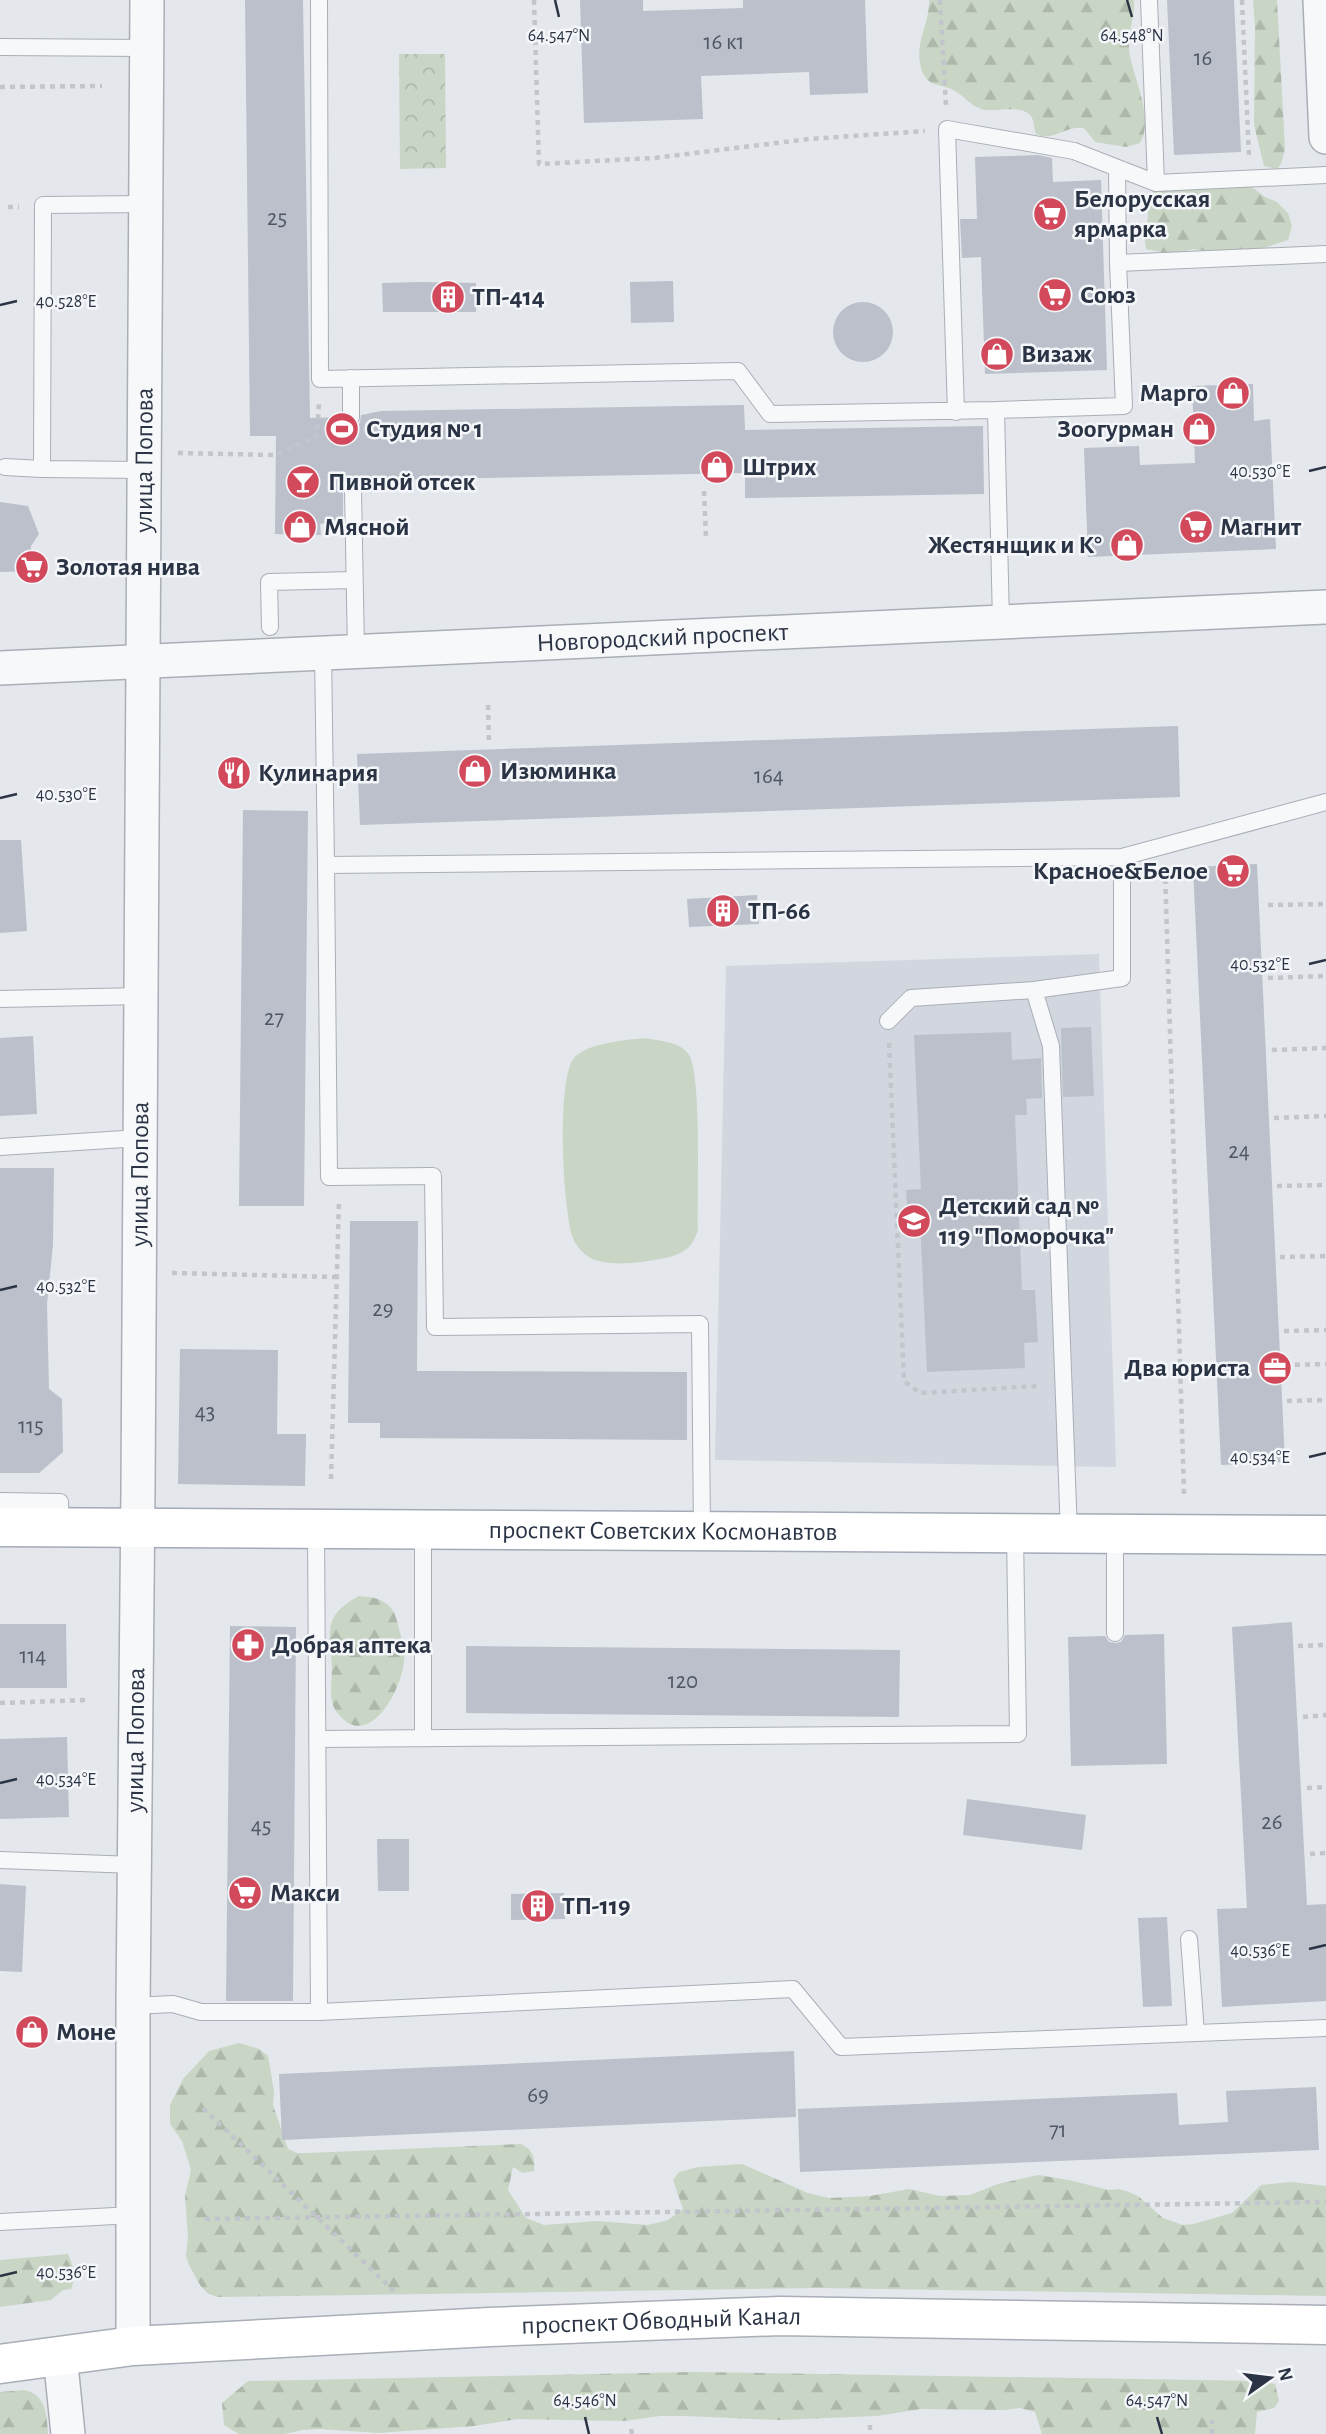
<svg xmlns="http://www.w3.org/2000/svg" width="1326" height="2434" font-family="'Alegreya Sans',sans-serif">
<style>
.built{fill:#d2d6de}
.forest{fill:url(#forest-firs)}
.park{fill:url(#park-crowns)}
.pitch{fill:#c9d6c5}
.building{fill:#bbc0ca}
.lines{fill:none;stroke-linecap:round;stroke-linejoin:round}
.lane-casing{stroke:#a9aeb7;stroke-width:18}
.street-casing{stroke:#a9aeb7;stroke-width:36}
.secondary-casing{stroke:#a9aeb7;stroke-width:41}
.primary-casing{stroke:#a3abb8;stroke-width:41}
.path{stroke:#c2c5cb;stroke-width:4.5;stroke-dasharray:5 5;stroke-linecap:butt}
.lane{stroke:#f7f8fa;stroke-width:16}
.street{stroke:#f7f8fa;stroke-width:33}
.secondary{stroke:#fff;stroke-width:38}
.primary{stroke:#fff;stroke-width:38}
.ticks{fill:none;stroke:#2b3445;stroke-width:2.5}
.labels{text-anchor:middle;dominant-baseline:central;stroke-width:5;stroke-linejoin:round;paint-order:stroke}
.number-label{font-size:23px;fill:#4f5766}
.poi-label{font-size:26px;font-weight:bold;fill:#2b3445;stroke:#f4f6f9;text-anchor:start}
.street-label{font-size:26px;fill:#2b3445;stroke:#f4f6f9}
.ticks-label{font-size:18px;text-anchor:middle;fill:#2b3445;stroke:#f4f6f9;stroke-width:5;stroke-linejoin:round;paint-order:stroke}
</style>
<defs>
<pattern id="forest-firs" width="22" height="20" patternUnits="userSpaceOnUse" patternTransform="scale(1.75)"><rect width="22" height="20" fill="#c9d6c5"/><path d="M5 1l3.5 6h-7zM16 11l3.5 6h-7z" fill="#adb8ab"/></pattern>
<pattern id="park-crowns" width="20" height="18" patternUnits="userSpaceOnUse" patternTransform="scale(1.75)"><rect width="20" height="18" fill="#c9d6c5"/><path d="M2 6a3 3 0 1 1 6 0M12 15a3 3 0 1 1 6 0" fill="none" stroke="#adb8ab"/></pattern>
</defs>
<rect width="100%" height="100%" fill="#e4e7ec"/>
<path class="built" d="M1099 954 1116 1467 715 1460 726 966Z"/>
<path class="forest" d="M929 0H1134C1135 18 1126 39 1130 56 1135 81 1154 120 1140 143L1126 147 1095 142 1084 128C1066 125 1053 142 1036 134 1033 127 1035 119 1029 114 1019 106 999 111 986 110 974 109 965 97 955 91 947 86 936 86 929 81 925 78 922 73 921 68 914 42 930 24 929 0Z
M1253 0H1277L1285 149 1281 164 1277 169 1264 166 1254 125 1255 27Z
M1249 185 1265 197 1277 202 1288 213 1292 226 1288 240 1260 249 1218 253 1193 249 1172 254 1146 249 1144 235 1148 217 1147 199 1154 190Z
M359 1596C368 1597 376 1597 384 1602 394 1607 397 1619 399 1629 402 1639 405 1650 404 1661 402 1690 367 1755 336 1711 328 1699 332 1682 332 1669 331 1634 320 1617 359 1596Z
M239 2043 259 2049 268 2056 274 2091 273 2105 288 2149 297 2153H307L521 2144C533 2150 535 2157 534 2171L523 2173 513 2167 508 2190 526 2218 544 2225 597 2221 648 2225 668 2220 683 2209 673 2180 679 2172 698 2167 742 2164 808 2193 829 2198 870 2196 909 2189 940 2196 970 2195 998 2184 1038 2175 1069 2180 1109 2190 1119 2189 1129 2192 1138 2196 1163 2218 1183 2225 1193 2224 1232 2213 1261 2185 1291 2182 1326 2186V2296L820 2288 217 2297 207 2293 200 2285 189 2265 186 2256 188 2236 185 2196 191 2170 182 2141 170 2124V2105L183 2079 209 2051Z
M68 2254C73 2267 77 2275 71 2289L63 2290 51 2300 0 2307V2260Z
M693 2372 1262 2381 1275 2384 1279 2401 1274 2408 1257 2412 1255 2434H1042L1035 2412 1020 2408 1004 2410 921 2409 877 2416 778 2420 685 2416H660L624 2421 517 2419 474 2426 378 2433 320 2429 302 2430 285 2434H239L224 2425 222 2403 248 2381Z
M24 2390C46 2394 47 2415 48 2434H0V2392Z"/>
<path class="park" d="M399 54H445L446 168 400 169Z"/>
<path class="pitch" d="M645 1038C659 1041 680 1041 689 1055 702 1077 697 1198 698 1229 693 1250 679 1256 659 1259 641 1263 601 1268 586 1255 581 1251 575 1244 573 1238 563 1212 556 1079 574 1058 587 1043 626 1040 645 1038Z"/>
<path class="building" d="M245 0H303L310 418 341 417 345 426 352 427 360 423 361 415 381 411 744 405 745 430 983 426 984 494 745 498V473L382 480 363 486 359 481 352 480 347 481 343 490V520L320 524 321 535 275 534 276 436H250Z
M580 0H643V11L743 8V0H865L868 93 810 95 809 72 701 76 703 119 584 123Z
M1167 0H1234L1241 152 1174 155Z
M1038 155 1052 158 1053 182 1101 180 1107 370 985 374 981 257 962 258 960 219H977L975 157Z
M673 281 674 322 631 323 630 282Z
M421 282 476 283V312H383L382 283Z
M833 332a30 30 0 1 1 60 0a30 30 0 1 1-60 0Z
M1253 384 1254 421 1270 419 1276 549 1088 557 1084 448 1139 446 1140 465 1195 463 1192 386Z
M0 502 28 506 39 534 31 546 30 571 0 572Z
M1178 726 1180 797 360 825 357 754Z
M243 810 308 811 304 1206H239Z
M0 840H21L27 931 0 933Z
M1257 864 1285 1462 1221 1465 1193 867Z
M757 895 759 924 689 927 687 899Z
M1091 1027 1094 1096 1063 1097 1061 1028Z
M1011 1032 1012 1060 1041 1058 1042 1098 1026 1099 1027 1115H1015L1022 1290H1035L1038 1342 1024 1343 1025 1368 927 1372 920 1219H908L906 1190 921 1189 914 1035Z
M33 1036 37 1114 0 1116V1038Z
M0 1168H54L53 1245 47 1304 49 1389 62 1399 63 1452 39 1473H0Z
M350 1221H418L417 1371 687 1372V1440L380 1438V1423H348Z
M180 1349 278 1350 277 1434H306L305 1486 178 1484Z
M1292 1622 1307 1905 1326 1904V2001L1222 2007 1217 1909 1247 1908 1232 1627Z
M0 1624H66L67 1688H0Z
M230 1626 296 1627 293 2001H226Z
M1164 1634 1167 1764 1071 1766 1068 1637 1105 1636 1109 1642 1116 1643 1121 1642 1125 1635Z
M466 1646 900 1650 899 1717 466 1713Z
M67 1737 69 1817 0 1819V1739Z
M967 1799 1086 1815 1082 1850 963 1835Z
M377 1839H409V1891H378Z
M0 1884 26 1886 22 1972 0 1971Z
M564 1893 565 1919 511 1920V1894Z
M1167 1917 1172 2006 1143 2007 1138 1918Z
M794 2051 796 2117 282 2140 279 2074Z
M1316 2087 1319 2150 800 2172 798 2109 1177 2093 1179 2125 1228 2122 1226 2091Z"/>
<g class="lines">
<g class="lane-casing">
<path id="lane" d="M319 0 320 379 738 371 770 414 996 410 1001 622
M1149 0 1156 183
M0 47 147 48
M1117 168 1118 263
M351 378V417
M996 410 1124 406 1118 263 1326 254
M956 412 947 129 1074 151 1156 183 1326 175
M5 467 42 469 145 470
M42 469 43 205 146 204
M353 490 356 651
M270 627 269 582 354 580
M323 652 326 865 1122 857
M326 865 329 1177 433 1176 435 1327 700 1324 702 1531
M1034 990 1051 1046 1069 1534
M0 999 141 996
M888 1021 911 998 1034 990 1122 978V857L1326 802
M0 1147 140 1138
M0 1501 60 1502 61 1528
M316 1529 319 2012
M1115 1534V1633
M423 1737V1530
M317 1739 1018 1734 1015 1533
M0 1860 134 1865
M1189 1939 1196 2033
M133 2006 173 2004 201 2012H319L793 1989 841 2047 1326 2028
M0 2222 134 2215"/>
</g>
<g class="street-casing">
<g id="street">
<path d="M1320 0 1326 137"/>
<path id="s1" d="M0 668 1326 607"/>
<path id="s2" d="M133 2346V2006L138 1489 147 0"/>
<path d="M60 2355 68 2434"/>
</g>
</g>
<g class="secondary-casing">
<g id="secondary">
<path id="s3" d="M0 2364 133 2346 490 2327 780 2316 1326 2325"/>
</g>
</g>
<g class="primary-casing">
<g id="primary">
<path id="s4" d="M0 1527 1326 1535"/>
</g>
</g>
<path class="path" d="M534 0 539 164 654 158 809 139 925 131
M940 0 946 107
M1242 0 1249 156
M0 87 102 86
M8 207H19
M178 453 276 455 317 436 319 403
M704 491 706 537
M488 705 489 744
M1165 869 1184 1494
M1268 905 1326 904
M1268 978 1326 976
M889 1043 904 1381 920 1393 1039 1386
M1272 1050 1326 1048
M1274 1118 1326 1116
M1277 1186 1326 1185
M1280 1257 1326 1256
M172 1273 335 1277
M1284 1331 1326 1330
M1285 1365 1326 1364
M1287 1401 1326 1400
M331 1479 339 1200
M1298 1646 1326 1645
M0 1703 86 1700
M1303 1717 1326 1715
M1307 1788 1326 1787
M1310 1854 1326 1853
M203 2108 394 2291
M205 2219 1326 2202
M870 2425V2434
M631 2429 632 2434
M1212 2434V2420"/>
<use href="#lane" class="lane"/>
<use href="#street" class="street"/>
<use href="#secondary" class="secondary"/>
<use href="#primary" class="primary"/>
</g>
<path class="ticks" d="M555 0 559 17M1127 0 1132 17M0 305 17 301M1309 471 1326 467M0 798 17 794M1309 964 1326 960M0 1290 17 1286M1309 1457 1326 1453M0 1783 17 1779M1309 1949 1326 1945M0 2276 17 2272M585 2417 589 2434M1157 2417 1162 2434"/>
<defs>
<g id="supermarket-disc" transform="scale(1.75)"><circle r="9.5" fill="#d1495b" stroke="#f4f6f9"/><path d="M-6-5.5h2.5l.6 2H6L4.5 2H-2.5L-4.4-4H-6ZM-1.5 3.2a1.3 1.3 0 1 0 .1 0ZM3 3.2a1.3 1.3 0 1 0 .1 0Z" fill="#fff"/></g>
<g id="building-disc" transform="scale(1.75)"><circle r="9.5" fill="#d1495b" stroke="#f4f6f9"/><path d="M-4-6H4V6H1V3H-1V6H-4ZM-2.5-4.3h1.7v1.8h-1.7ZM.8-4.3h1.7v1.8H.8ZM-2.5-1h1.7V.8h-1.7ZM.8-1h1.7V.8H.8Z" fill="#fff"/></g>
<g id="shop-disc" transform="scale(1.75)"><circle r="9.5" fill="#d1495b" stroke="#f4f6f9"/><path d="M-5-2.5h2.3a2.7 3.5 0 0 1 5.4 0H5L5.5 6h-11ZM-1.5-2.5h3a1.5 2.3 0 0 0-3 0Z" fill="#fff"/></g>
<g id="stadium-disc" transform="scale(1.75)"><circle r="9.5" fill="#d1495b" stroke="#f4f6f9"/><path d="M0-5a6.5 5 0 1 0 0 10a6.5 5 0 1 0 0-10ZM-3.5-1.8h7v3.6h-7Z" fill="#fff"/></g>
<g id="bar-disc" transform="scale(1.75)"><circle r="9.5" fill="#d1495b" stroke="#f4f6f9"/><path d="M-6-5H6L.8 .8V4.5H3.5V6h-7V4.5H-.8V.8Z" fill="#fff"/></g>
<g id="restaurant-disc" transform="scale(1.75)"><circle r="9.5" fill="#d1495b" stroke="#f4f6f9"/><path d="M-5-6h1v4h1v-4h1v4h1v-4h1v5L-1.5 .5V6h-2V.5L-5-1ZM5-6V6H3V1.5H1.5Q1.5-4 5-6Z" fill="#fff"/></g>
<g id="school-disc" transform="scale(1.75)"><circle r="9.5" fill="#d1495b" stroke="#f4f6f9"/><path d="M0-5L7-2L0 1L-7-2ZM-4 1L0 2.5L4 1V4Q0 6-4 4Z" fill="#fff"/></g>
<g id="office-disc" transform="scale(1.75)"><circle r="9.5" fill="#d1495b" stroke="#f4f6f9"/><path d="M-6-3h4V-5.5h4V-3h4V5H-6ZM-1-4.5V-3h2v-1.5ZM-6 0V1H6V0Z" fill="#fff"/></g>
<g id="pharmacy-disc" transform="scale(1.75)"><circle r="9.5" fill="#d1495b" stroke="#f4f6f9"/><path d="M-2-6h4v4h4v4h-4v4h-4v-4h-4v-4h4Z" fill="#fff"/></g>
</defs>
<g fill-rule="evenodd">
<use href="#supermarket-disc" x="1050" y="214"/>
<use href="#supermarket-disc" x="1055" y="295"/>
<use href="#building-disc" x="448" y="297"/>
<use href="#shop-disc" x="997" y="354"/>
<use href="#shop-disc" x="1233" y="393"/>
<use href="#stadium-disc" x="342" y="429"/>
<use href="#shop-disc" x="1199" y="429"/>
<use href="#shop-disc" x="717" y="467"/>
<use href="#bar-disc" x="303" y="482"/>
<use href="#shop-disc" x="300" y="527"/>
<use href="#supermarket-disc" x="1196" y="527"/>
<use href="#shop-disc" x="1127" y="545"/>
<use href="#supermarket-disc" x="32" y="567"/>
<use href="#shop-disc" x="475" y="771"/>
<use href="#restaurant-disc" x="234" y="773"/>
<use href="#supermarket-disc" x="1233" y="871"/>
<use href="#building-disc" x="723" y="911"/>
<use href="#school-disc" x="914" y="1221"/>
<use href="#office-disc" x="1275" y="1368"/>
<use href="#pharmacy-disc" x="248" y="1645"/>
<use href="#supermarket-disc" x="245" y="1893"/>
<use href="#building-disc" x="538" y="1906"/>
<use href="#shop-disc" x="32" y="2032"/>
</g>
<g class="labels">
<g class="number-label">
<text x="724" y="42">16 к1</text>
<text x="1203" y="58">16</text>
<text x="277" y="218">25</text>
<text x="769" y="776">164</text>
<text x="274" y="1018">27</text>
<text x="1239" y="1151">24</text>
<text x="383" y="1309">29</text>
<text x="205" y="1412">43</text>
<text x="31" y="1426">115</text>
<text x="33" y="1656">114</text>
<text x="683" y="1681">120</text>
<text x="1272" y="1822">26</text>
<text x="261" y="1826">45</text>
<text x="538" y="2095">69</text>
<text x="1058" y="2130">71</text>
</g>
<g class="poi-label">
<text x="1074" y="199">Белорусская<tspan x="1074" dy="30">ярмарка</tspan></text>
<text x="1080" y="295">Союз</text>
<text x="472" y="297">ТП-414</text>
<text x="1021" y="354">Визаж</text>
<text x="1208" y="393" text-anchor="end">Марго</text>
<text x="366" y="429">Студия № 1</text>
<text x="1174" y="429" text-anchor="end">Зоогурман</text>
<text x="742" y="467">Штрих</text>
<text x="328" y="482">Пивной отсек</text>
<text x="324" y="527">Мясной</text>
<text x="1220" y="527">Магнит</text>
<text x="1102" y="545" text-anchor="end">Жестянщик и К°</text>
<text x="56" y="567">Золотая нива</text>
<text x="500" y="771">Изюминка</text>
<text x="258" y="773">Кулинария</text>
<text x="1208" y="871" text-anchor="end">Красное&amp;Белое</text>
<text x="748" y="911">ТП-66</text>
<text x="939" y="1206">Детский сад №<tspan x="939" dy="30">119 "Поморочка"</tspan></text>
<text x="1250" y="1368" text-anchor="end">Два юриста</text>
<text x="272" y="1645">Добрая аптека</text>
<text x="270" y="1893">Макси</text>
<text x="562" y="1906">ТП-119</text>
<text x="56" y="2032">Моне</text>
</g>
<g class="street-label">
<text stroke="none"><textPath href="#s2" startOffset="1886">улица Попова</textPath></text>
<text stroke="none"><textPath href="#s1" startOffset="663">Новгородский проспект</textPath></text>
<text stroke="none"><textPath href="#s2" startOffset="1172">улица Попова</textPath></text>
<text stroke="none"><textPath href="#s4" startOffset="663">проспект Советских Космонавтов</textPath></text>
<text stroke="none"><textPath href="#s2" startOffset="606">улица Попова</textPath></text>
<text stroke="none"><textPath href="#s3" startOffset="663">проспект Обводный Канал</textPath></text>
</g>
</g>
<g class="ticks-label">
<text x="559" y="41">64.547°N</text>
<text x="1132" y="41">64.548°N</text>
<text x="66" y="307">40.528°E</text>
<text x="1260" y="477">40.530°E</text>
<text x="66" y="800">40.530°E</text>
<text x="1260" y="970">40.532°E</text>
<text x="66" y="1292">40.532°E</text>
<text x="1260" y="1463">40.534°E</text>
<text x="66" y="1785">40.534°E</text>
<text x="1260" y="1956">40.536°E</text>
<text x="66" y="2278">40.536°E</text>
<text x="585" y="2406">64.546°N</text>
<text x="1157" y="2406">64.547°N</text>
</g>
<g transform="translate(1270 2378) rotate(76)" stroke="#f4f6f9" stroke-width="5" paint-order="stroke">
<path d="M0-5L12 26L0 18L-12 26Z" fill="#2b3445"/>
<text y="-10" font-size="19" font-weight="bold" text-anchor="middle" fill="#2b3445">N</text>
</g>
</svg>
